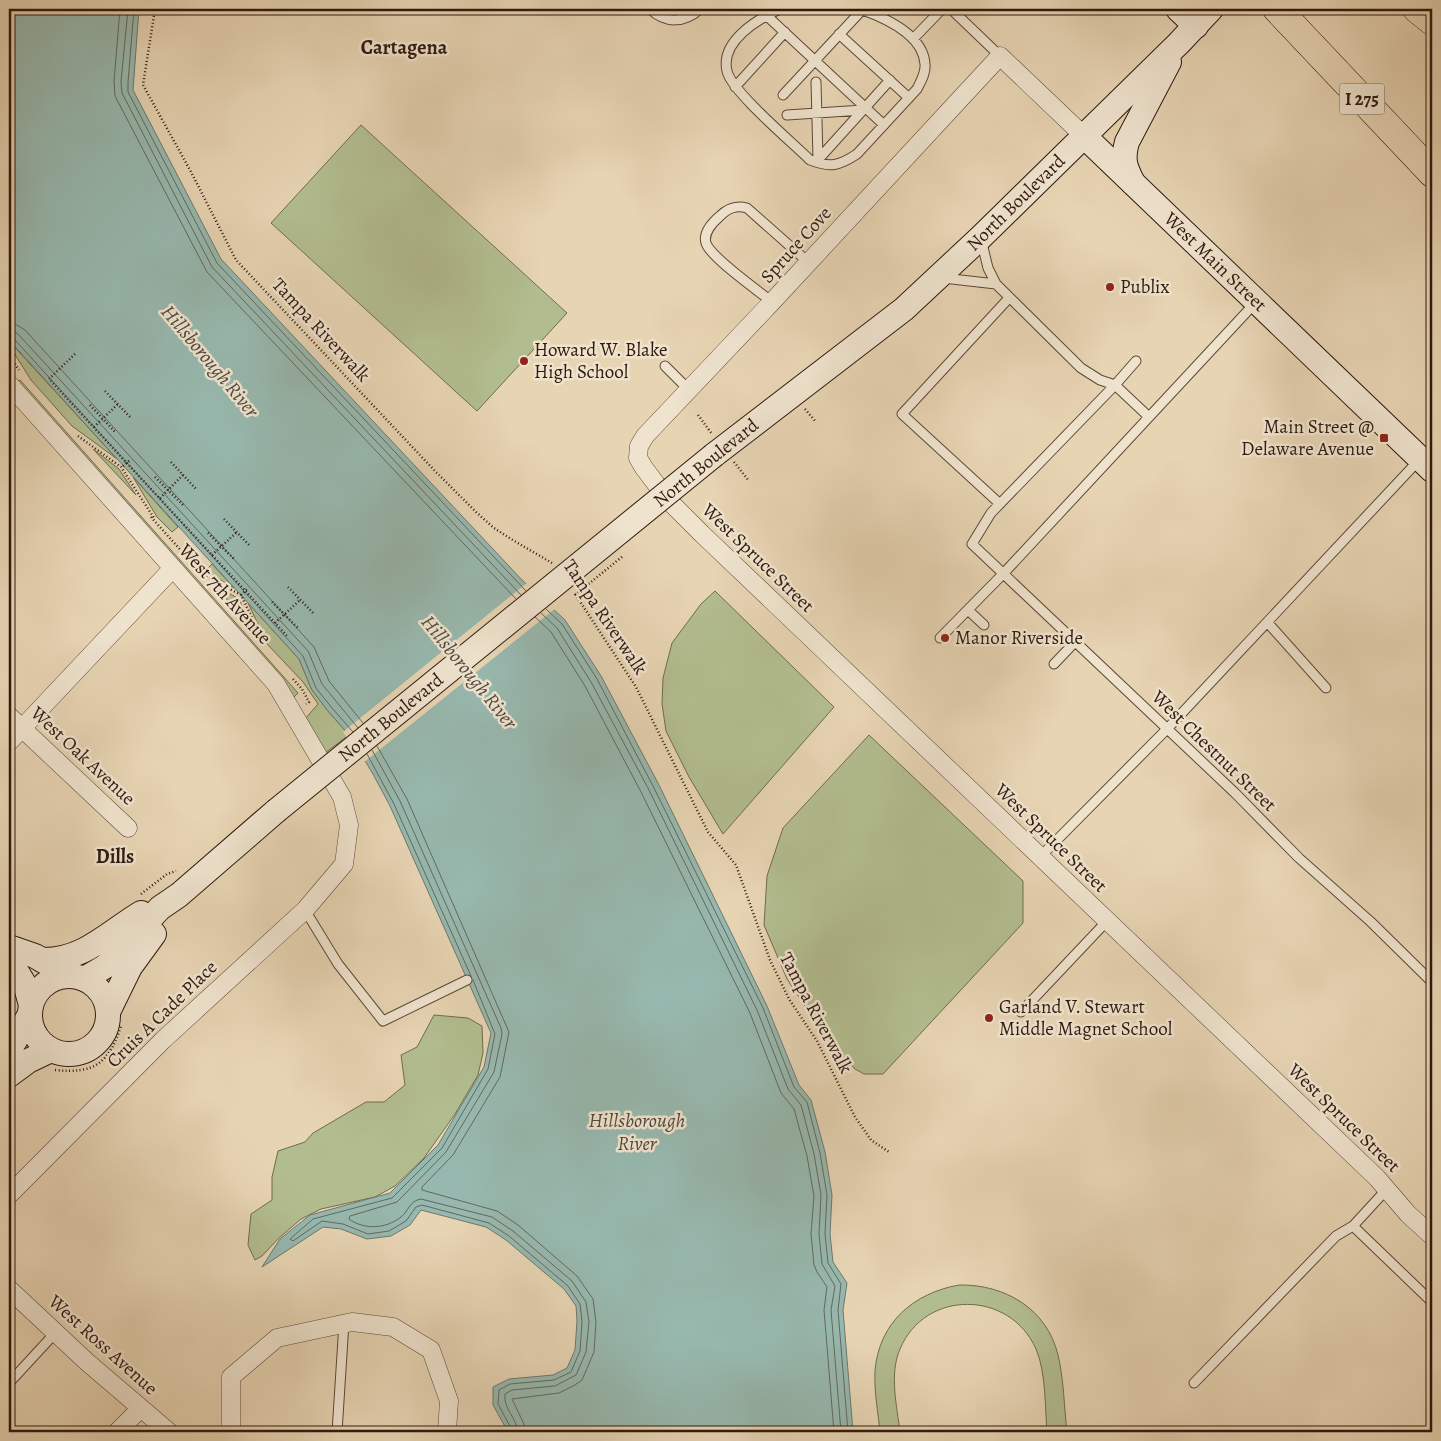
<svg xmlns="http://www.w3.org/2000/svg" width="1441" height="1441" font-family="Alegreya,serif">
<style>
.green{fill:#b2bd8f;stroke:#706b4e}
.water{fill:#97b8ae;stroke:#6d786e}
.pier{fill:#e7d4b3}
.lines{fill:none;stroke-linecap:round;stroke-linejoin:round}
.shore{stroke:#63685e;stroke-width:1}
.lane-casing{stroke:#5d4837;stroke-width:11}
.street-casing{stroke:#5d4837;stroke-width:19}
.secondary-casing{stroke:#2f190e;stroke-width:26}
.highway-casing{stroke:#2f190e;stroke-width:29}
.path{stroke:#2f190e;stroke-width:2.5;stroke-dasharray:1 2.5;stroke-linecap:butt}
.lane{stroke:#efe3ce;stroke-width:9}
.street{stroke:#efe3ce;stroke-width:18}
.secondary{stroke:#efe3ce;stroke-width:24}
.highway{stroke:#e7d4b3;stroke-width:28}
.secondary-bridge-casing{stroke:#2f190e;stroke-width:26;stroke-linecap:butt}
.secondary-bridge{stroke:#efe3ce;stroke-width:24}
.poi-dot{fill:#8f2418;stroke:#efe3ce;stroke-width:2}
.labels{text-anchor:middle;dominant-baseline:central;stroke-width:5;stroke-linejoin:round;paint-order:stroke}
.shield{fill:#efe3ce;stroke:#695648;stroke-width:1}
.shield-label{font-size:18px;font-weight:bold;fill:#2f190e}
.street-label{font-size:19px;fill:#2f190e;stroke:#efe3ce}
.poi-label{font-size:19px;fill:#2f190e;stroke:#efe3ce;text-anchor:start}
.neighbourhood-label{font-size:20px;font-weight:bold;fill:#2f190e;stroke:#efe3ce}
.water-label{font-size:20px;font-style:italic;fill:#4e493e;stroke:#efe3ce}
</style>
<rect width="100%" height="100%" fill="#e7d4b3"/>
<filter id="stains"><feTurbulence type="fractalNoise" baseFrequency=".004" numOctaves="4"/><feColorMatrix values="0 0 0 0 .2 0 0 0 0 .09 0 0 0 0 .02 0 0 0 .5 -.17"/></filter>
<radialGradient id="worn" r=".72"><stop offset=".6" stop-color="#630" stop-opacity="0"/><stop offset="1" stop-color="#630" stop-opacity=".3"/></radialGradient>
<path class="green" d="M361 125 567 313 477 411 271 223Z
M9 341 117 459 72 426 31 380 9 345Z
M9 365 11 369 9 372 17 382 20 380 298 693 293 698 283 682 9 374Z
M93 449 119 469 136 495Z
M133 477 178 527 172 532 157 517Z
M212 564 234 588 205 571Z
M213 584 239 599 251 626Z
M715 591 834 707 723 834 689 777 666 731 662 704 663 678 672 643 701 604Z
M248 603 299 659 312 690 328 711 349 735 325 753 305 719 318 704 303 682 268 645Z
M869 735 1023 881V923L883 1074H864L855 1069 822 1032 787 979 764 925 767 876 783 828Z
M434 1015 468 1018 482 1026 483 1053 478 1075 455 1114 424 1158 395 1186 375 1197 321 1209 301 1219 279 1238 262 1256 255 1260 248 1245 251 1214 272 1200V1177L278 1151 305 1142 313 1133 366 1102H384L405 1085 401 1055 417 1047Z
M959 1285C1005 1284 1047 1309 1058 1355 1064 1380 1064 1407 1067 1432H1047C1045 1407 1046 1372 1036 1349 1010 1290 925 1289 900 1349 889 1374 897 1406 900 1432H880C878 1412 874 1391 875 1371 879 1322 914 1293 959 1285Z"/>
<path class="water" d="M9 9H139L133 90 221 259 522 580 565 620 601 676 658 783 767 1006 799 1085 811 1100 825 1152 832 1195 830 1234 833 1262 847 1283 843 1310 853 1432H508L493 1405V1387L509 1379 553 1375 567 1368 575 1350 577 1321 576 1306 564 1289 506 1240 486 1227 421 1210 410 1225 391 1236 367 1239 341 1229 323 1227 262 1267 280 1239 310 1215 390 1193 438 1145 484 1067 491 1033 390 806 373 774 350 736 328 711 312 690 299 659 9 340Z"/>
<path class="pier" d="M528 582 556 608 363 763 343 732Z"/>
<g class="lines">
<path class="shore" d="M120 9 114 81 115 96 207 272 516 599
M128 9 121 82 122 93 212 267 521 595
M134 9 128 82V92L217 263 526 591
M9 324 17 325 25 330 314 647 329 681 363 723
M9 331 15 332 19 335 308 651 322 684 358 728
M9 338 15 340 303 656 316 688 332 708 353 732
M546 609 562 624 597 679 653 786 763 1008 794 1087 807 1102 820 1153 827 1195 825 1234 828 1263 841 1284 838 1310 848 1432
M541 613 557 628 591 682 648 788 757 1010 788 1089 801 1105 814 1154 821 1195 819 1234 822 1264 835 1286 831 1310 841 1432
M535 617 551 632 585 686 641 792 750 1013 781 1093 794 1109 807 1156 814 1196 811 1234 814 1265 817 1272 827 1287 824 1310 834 1432
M377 746 407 799 509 1032 500 1077 453 1155 422 1187V1190L497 1211 518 1225 577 1276 593 1299 596 1322 594 1352 582 1380 575 1385 559 1393 512 1399 524 1424 525 1432
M372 750 400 801 501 1028 502 1034 494 1072 446 1152 397 1202 350 1216 349 1219C364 1230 386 1229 401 1217 409 1211 409 1201 421 1199L492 1217 513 1231 572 1281 586 1302 589 1322 586 1352 576 1375 555 1386 512 1390 505 1394C503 1409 517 1418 518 1432
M367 754 394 804 471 976
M473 980 495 1034 488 1069 442 1148 392 1198 313 1219 290 1239 293 1241 322 1221 343 1224 368 1234 389 1231 406 1221 416 1207 422 1205 489 1223 509 1236 568 1286 580 1304 582 1322 580 1351 571 1372 554 1380 510 1384 499 1390 498 1404 511 1428V1432"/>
<g class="lane-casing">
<path id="lane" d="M650 9C666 24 684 23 700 9
M780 9C758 19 720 41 727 71 731 91 793 143 810 160 830 168 839 166 857 154L917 89C921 81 926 73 925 64 923 34 883 17 860 9
M951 9 1000 56
M766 15 884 125
M839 34 909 98
M913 39 942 9
M816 82 818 159
M735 87 785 32
M783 95 862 10
M787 115 863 110
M816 162 890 80
M981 239 988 268 996 284 1081 368 1100 380 1115 385 1136 361
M943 278 996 284
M772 302C759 291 710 257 706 243 703 233 713 222 720 216 728 208 736 205 747 208L808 262
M665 366 689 390
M1149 417 1115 385 991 513 972 544 1235 793 1299 858 1371 922 1432 982
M1000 504 902 414 1009 298
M968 610 984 625
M1267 622 1326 688
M940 638 1003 574 1256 302
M1054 664 1075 642
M1040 857 1167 729 1420 459
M305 910 338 964 383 1021 467 980
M1021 1012 1107 921
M1387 1189 1353 1226 1432 1302
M9 1383 56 1332
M1194 1383 1336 1236 1353 1226
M337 1432 344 1323"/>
</g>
<g class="street-casing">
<path id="street" d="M1084 136 1000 56 772 302 645 436 639 446 638 458 644 468 669 501 702 534 1377 1178 1408 1214 1432 1236
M9 384 276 684 342 797 349 825 344 864 305 910 163 1040 9 1195
M9 716 128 828
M9 742 173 568
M9 1289 87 1362 169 1432
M117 1432 141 1408
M231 1432V1377L277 1338 352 1322 393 1327 431 1350 449 1401 447 1432"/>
</g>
<g class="secondary-casing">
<g id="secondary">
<path d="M1178 9 1196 26"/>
<path id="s1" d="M1084 136 1432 470"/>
<path d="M1133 183C1125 167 1122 160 1127 142L1169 62"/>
<path id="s2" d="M714 455 904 309 980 238 1179 43 1211 9"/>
<path d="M9 947 35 956 56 968"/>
<path d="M9 959 26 987 31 1005"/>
<path d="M42 960C83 961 108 933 141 913"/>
<circle cx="69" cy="1015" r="39"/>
<path d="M84 979 106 966 160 908 179 895 276 811"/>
<path d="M108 1012 130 967 154 934"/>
<path d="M9 1051 30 1014"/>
<path d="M9 1075 28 1061 51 1050"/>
</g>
</g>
<g class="highway-casing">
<path id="highway" d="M1277 9 1432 173
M1417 9 1432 21"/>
</g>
<path class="path" d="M155 9 143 85 190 170 236 260 435 471 477 513 494 528 511 539 552 563
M75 354 49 379 288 637
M9 355 19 370
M105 391 131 418
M90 405 116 433
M805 409 816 422
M698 415 712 434
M94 427 118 404
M78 436 121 467 154 518
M171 462 197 490
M734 462 749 481
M123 466 130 460
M155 477 183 505
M160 498 183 475
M151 517 203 575
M224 519 249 545
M208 533 234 559
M212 555 237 532
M203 575 241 595 259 632 262 643
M288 587 314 614
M575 594 636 687 708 832 736 865 770 960 789 999 817 1041 855 1117 871 1140 889 1152
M241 595 248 588
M575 595 623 556
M272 602 298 628
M275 623 300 600
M293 679 302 689 309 702 306 704
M141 894 167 874 176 871
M55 1070C95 1074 109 1063 121 1026"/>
<use href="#lane" class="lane"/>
<use href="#street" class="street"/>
<use href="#secondary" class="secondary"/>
<use href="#highway" class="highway"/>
<g class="secondary-bridge-casing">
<g id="secondary-bridge">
<path id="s3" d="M276 811 714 455"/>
</g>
</g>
<use href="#secondary-bridge" class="secondary-bridge"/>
</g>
<g class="poi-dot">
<circle cx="1110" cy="287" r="5"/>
<circle cx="524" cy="361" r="5"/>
<rect x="1379" y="433" width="10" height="10" rx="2.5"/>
<circle cx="945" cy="638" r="5"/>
<circle cx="989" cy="1018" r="5"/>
</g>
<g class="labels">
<rect class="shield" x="1339.5" y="83.5" width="45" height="31" rx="4"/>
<g class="shield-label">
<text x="1362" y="99">I 275</text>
</g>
<g class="street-label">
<text stroke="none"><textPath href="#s2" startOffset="394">North Boulevard</textPath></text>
<text transform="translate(796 245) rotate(-48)">Spruce Cove</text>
<text stroke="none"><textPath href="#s1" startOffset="182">West Main Street</textPath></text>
<text transform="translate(321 330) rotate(47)">Tampa Riverwalk</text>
<text transform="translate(706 463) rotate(-39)">North Boulevard</text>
<text transform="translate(758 558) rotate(44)">West Spruce Street</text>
<text transform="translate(225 594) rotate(48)">West 7th Avenue</text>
<text transform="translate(605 617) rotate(56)">Tampa Riverwalk</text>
<text stroke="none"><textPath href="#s3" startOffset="148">North Boulevard</textPath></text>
<text transform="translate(1214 751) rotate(44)">West Chestnut Street</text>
<text transform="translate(83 756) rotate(43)">West Oak Avenue</text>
<text transform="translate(1051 838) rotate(44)">West Spruce Street</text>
<text transform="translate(816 1013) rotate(62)">Tampa Riverwalk</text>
<text transform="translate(162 1014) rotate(-44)">Cruis A Cade Place</text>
<text transform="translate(1344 1118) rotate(44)">West Spruce Street</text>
<text transform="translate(103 1345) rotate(42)">West Ross Avenue</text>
</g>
<g class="poi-label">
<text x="1120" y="287">Publix</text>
<text x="534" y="350">Howard W. Blake<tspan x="534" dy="22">High School</tspan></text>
<text x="1374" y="427" text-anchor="end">Main Street @<tspan x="1374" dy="22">Delaware Avenue</tspan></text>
<text x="955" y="638">Manor Riverside</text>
<text x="999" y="1007">Garland V. Stewart<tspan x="999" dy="22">Middle Magnet School</tspan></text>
</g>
<g class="neighbourhood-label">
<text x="404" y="47">Cartagena</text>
<text x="115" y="856">Dills</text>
</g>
<g class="water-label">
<text transform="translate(210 361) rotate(50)">Hillsborough River</text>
<text transform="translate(469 672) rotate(51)">Hillsborough River</text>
<text x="637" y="1120">Hillsborough<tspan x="637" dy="23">River</tspan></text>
</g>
</g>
<rect width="1441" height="1441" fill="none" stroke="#e7d4b3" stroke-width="30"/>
<rect x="10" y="10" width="1421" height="1421" fill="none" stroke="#2f190e" stroke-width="2.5"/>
<rect x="15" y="15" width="1411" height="1411" fill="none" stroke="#2f190e"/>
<rect width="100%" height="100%" filter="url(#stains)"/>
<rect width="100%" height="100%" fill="url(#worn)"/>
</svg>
